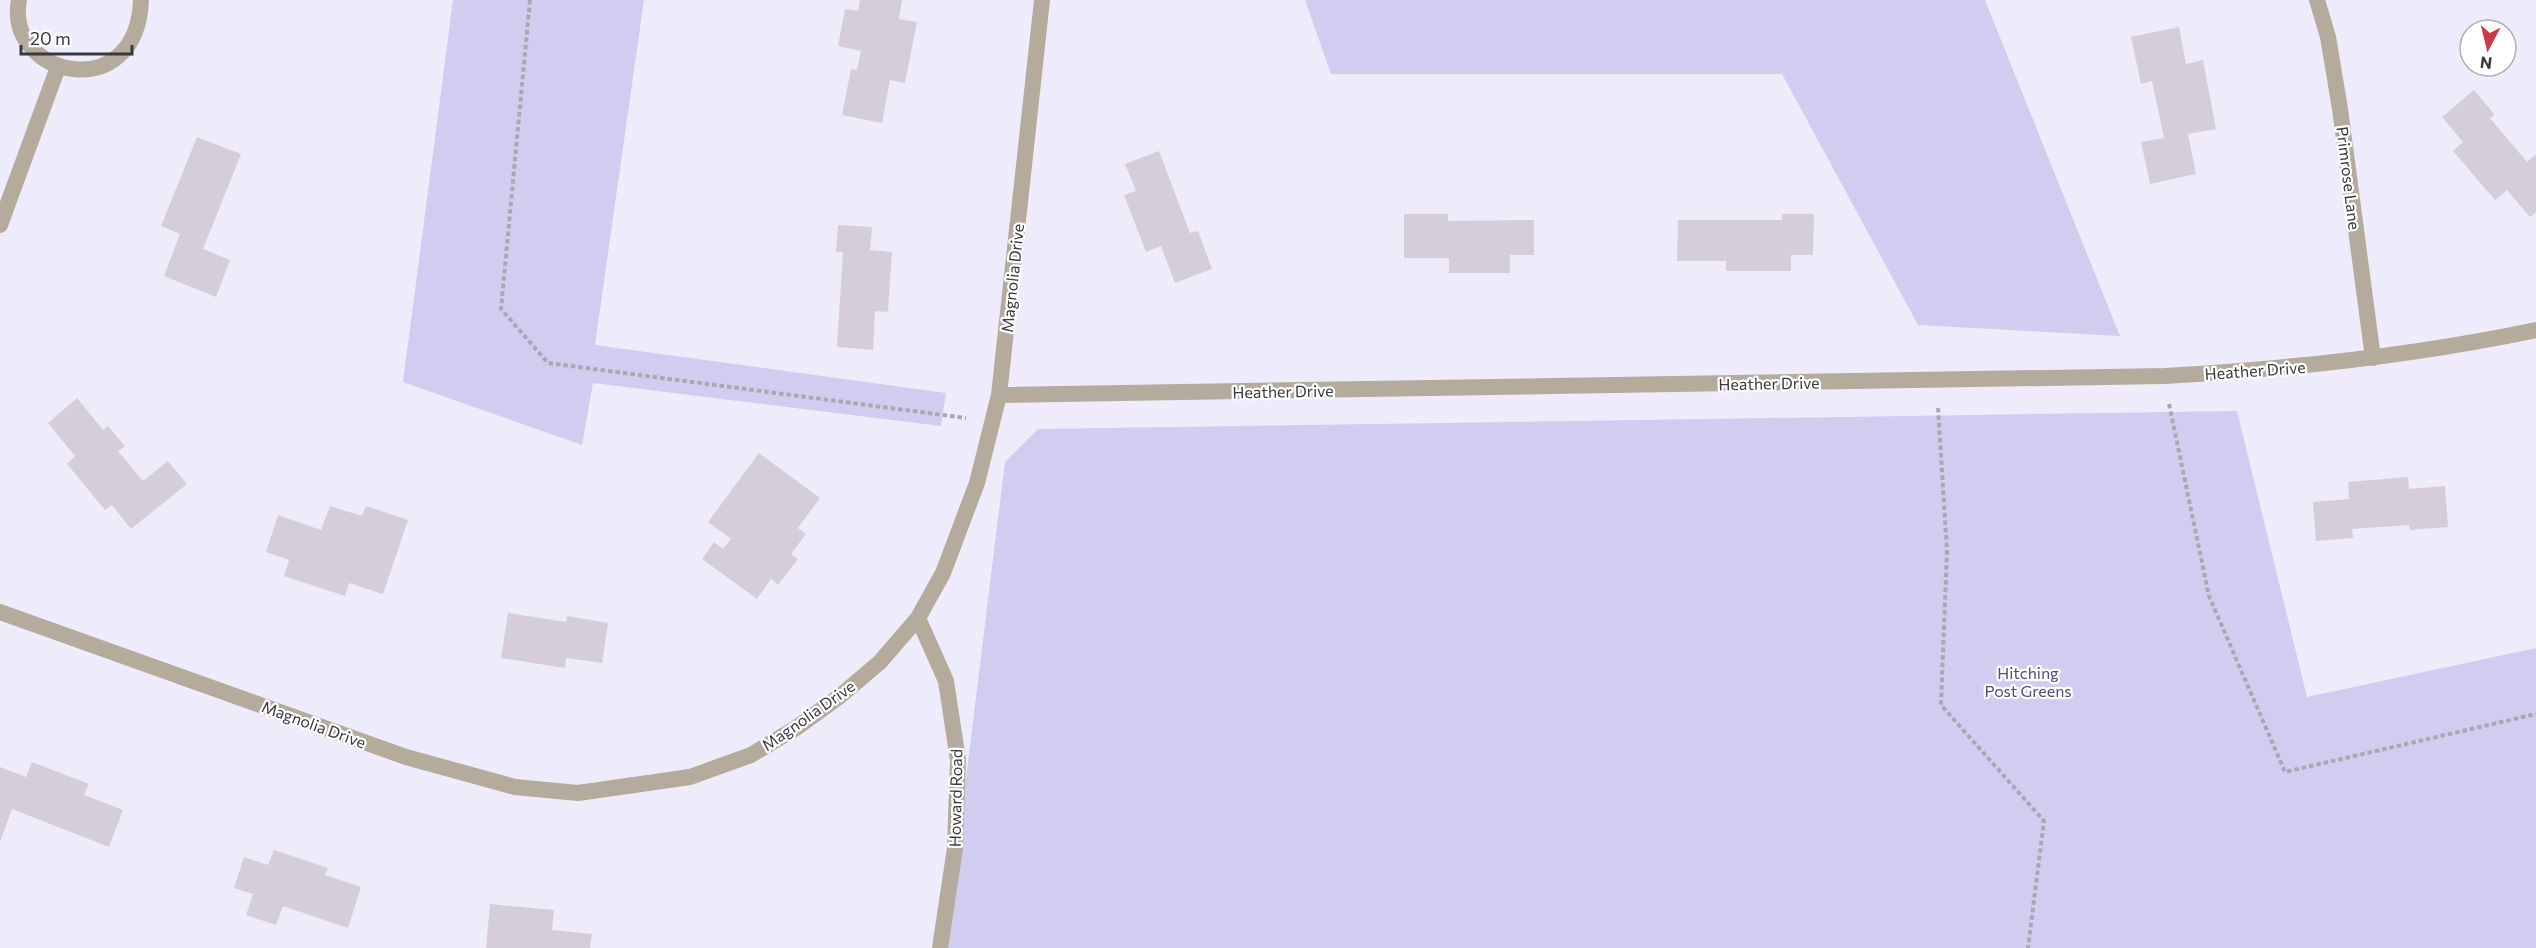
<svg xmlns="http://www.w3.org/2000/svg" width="2536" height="948" font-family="Commissioner,sans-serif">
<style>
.green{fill:#d1cdf1}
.building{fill:#d5ceda}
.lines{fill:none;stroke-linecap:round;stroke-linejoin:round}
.path{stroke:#a9a7b2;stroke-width:4;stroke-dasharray:4.5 3;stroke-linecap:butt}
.minor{stroke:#b4ab9c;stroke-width:16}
.labels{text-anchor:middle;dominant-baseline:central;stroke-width:4.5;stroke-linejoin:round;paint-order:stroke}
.street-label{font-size:16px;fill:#38383d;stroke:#fff}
.park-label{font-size:16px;fill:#524a7b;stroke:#fff}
</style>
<rect width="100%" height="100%" fill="#eeecfa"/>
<path class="green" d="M453 0H644L595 345 946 393 941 426 593 383 582 445 403 382Z
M1305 0H1985L2120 336 1918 325 1782 74H1331Z
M2237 411 2307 697 2536 648V948H945L1005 462 1038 429Z"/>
<path class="building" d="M860 0H902L899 19 917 22 905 83 890 80 882 123 842 115 851 69 857 70 861 51 838 46 845 9 858 11Z
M2179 27 2186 64 2203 60 2216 129 2188 134 2196 174 2150 184 2141 142 2164 138 2152 81 2141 84 2131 37Z
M2474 90 2495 115 2490 118 2527 162 2536 154V212L2530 217 2507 190 2495 200 2453 151 2463 142 2442 117Z
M197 137 241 154 203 249 230 260 216 297 164 276 180 234 161 226Z
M1159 151 1190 233 1198 231 1212 269 1175 283 1161 246 1146 252 1124 195 1136 191 1125 164Z
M1404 214H1448V221L1534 220V255H1510V273H1449V258H1404Z
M1782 214H1814L1813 255H1791V271H1726V261H1677L1678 220H1782Z
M838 225 872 227 870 250 892 252 888 312 875 311 873 350 837 347 843 252H836Z
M77 398 103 430 108 426 125 446 118 451 143 481 168 461 187 484 131 529 112 505 105 510 67 464 75 456 48 423Z
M759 453 820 498 798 528 806 534 791 554 798 559 778 585 771 579 757 599 702 559 714 542 723 549 731 539 708 522Z
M2408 477 2409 489 2445 486 2448 527 2410 530 2409 525 2352 529 2353 538 2316 541 2313 502 2349 499 2348 482Z
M330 506 362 516 366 506 408 520 383 594 349 583 345 596 284 576 289 560 266 552 278 515 321 530Z
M508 613 566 622 567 616 608 623 602 663 566 658 565 668 501 658Z
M32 762 89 784 84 795 123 810 109 847 12 809 0 842V767L26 777Z
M274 850 328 868 325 875 361 887 348 928 283 906 276 925 246 915 253 894 234 888 244 857 268 865Z
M490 904 554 910 552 930 592 934 590 948H486Z"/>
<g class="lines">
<path class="path" d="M530 0 501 309 548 363 966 418
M2169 404 2209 596 2285 772 2536 714
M1938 408 1947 551 1941 705 2044 821 2028 948"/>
<path class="minor" d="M19 0C4 76 137 108 141 0
M2317 0 2328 37 2340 109 2373 358
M0 225 58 67
M999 395 2164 376C2290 369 2412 356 2536 330
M0 612 406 757 515 787 578 793 690 777 751 755 796 728 840 696 880 662 918 618 943 573 977 483 999 395 1042 0
M918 618 946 681 958 760 955 848 940 948"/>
</g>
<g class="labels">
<g class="street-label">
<text transform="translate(2349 178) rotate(83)">Primrose Lane</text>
<text transform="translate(1012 278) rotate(-84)">Magnolia Drive</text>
<text transform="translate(2255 370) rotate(-4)">Heather Drive</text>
<text transform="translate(1769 383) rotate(-1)">Heather Drive</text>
<text transform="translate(1283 391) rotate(-1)">Heather Drive</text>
<text transform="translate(808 715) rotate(-35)">Magnolia Drive</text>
<text transform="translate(314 724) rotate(20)">Magnolia Drive</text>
<text transform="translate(955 798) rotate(-89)">Howard Road</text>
</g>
<g class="park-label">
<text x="2028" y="672">Hitching<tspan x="2028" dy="18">Post Greens</tspan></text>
</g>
</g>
<g transform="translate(2488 48) rotate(187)"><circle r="28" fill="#ffffff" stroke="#afafb1" stroke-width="1.5"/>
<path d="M0-4.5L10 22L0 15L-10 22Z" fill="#cb3b43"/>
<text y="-9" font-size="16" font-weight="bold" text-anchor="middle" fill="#38383d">N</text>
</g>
<path d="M21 45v9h111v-9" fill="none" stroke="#38383d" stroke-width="3"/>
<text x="30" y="45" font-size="18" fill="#38383d" stroke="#ffffff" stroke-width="4.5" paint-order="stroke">20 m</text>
</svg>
